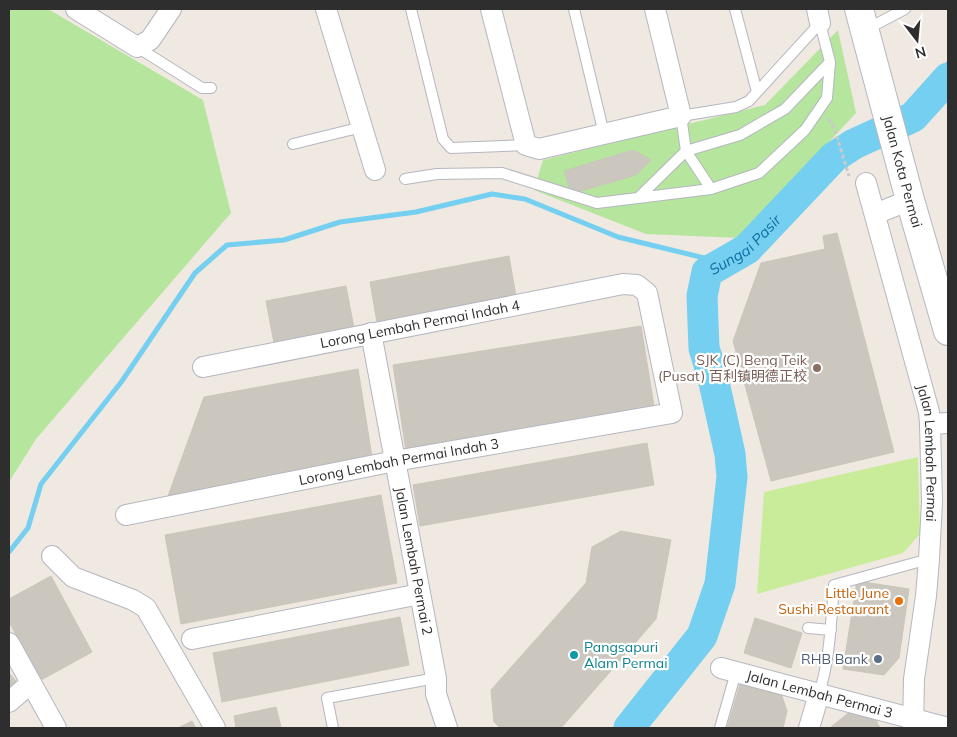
<svg xmlns="http://www.w3.org/2000/svg" width="957" height="737" font-family="Mulish,'Noto Sans SC',sans-serif">
<style>
.green{fill:#b6e59e}
.pitch{fill:#c9ec9a}
.water{fill:#75cff0}
.lines{fill:none;stroke-linecap:round;stroke-linejoin:round}
.stream{stroke:#75cff0;stroke-width:5}
.river{stroke:#75cff0;stroke-width:31}
.building{fill:#cbc7bf;stroke:#cbc5ba}
.lane-casing{stroke:#b4b7c1;stroke-width:12}
.street-casing{stroke:#b4b7c1;stroke-width:22}
.secondary-casing{stroke:#b4b7c1;stroke-width:30}
.path{stroke:#c9c9c9;stroke-width:3;stroke-dasharray:4 2.5;stroke-linecap:butt}
.lane{stroke:#fff;stroke-width:10}
.street{stroke:#fff;stroke-width:20}
.secondary{stroke:#fff;stroke-width:28}
.education-dot{fill:#8d6e63;stroke:#fff;stroke-width:2}
.food-dot{fill:#e8710a;stroke:#fff;stroke-width:2}
.culture-dot{fill:#0f9aa8;stroke:#fff;stroke-width:2}
.service-dot{fill:#5c6f8a;stroke:#fff;stroke-width:2}
.labels{text-anchor:middle;dominant-baseline:central;stroke-width:4.5;stroke-linejoin:round;paint-order:stroke}
.street-label{font-size:14px;fill:#2e2e2e;stroke:#fff}
.education-label{font-size:14px;fill:#785e54;stroke:#fff;text-anchor:end}
.food-label{font-size:14px;fill:#c56008;stroke:#fff;text-anchor:end}
.culture-label{font-size:14px;fill:#0d838f;stroke:#fff;text-anchor:start}
.service-label{font-size:14px;fill:#4e5e75;stroke:#fff;text-anchor:end}
.water-label{font-size:15px;font-style:italic;fill:#0d6fa3;stroke:#fff}
</style>
<rect width="100%" height="100%" fill="#efe9e1"/>
<path class="green" d="M9 9H48L203 100 231 213 36 439 9 482Z
M838 30 856 113 740 238 646 234 534 190 543 160 765 105Z"/>
<path class="pitch" d="M918 457 920 534 903 553 757 594 764 492Z"/>
<path class="water" d="M948 60V90L909 134 903 110Z"/>
<g class="lines">
<path class="stream" d="M9 552 28 528 41 484 122 381 195 273 227 245 284 240 340 222 416 212 492 194 525 199 618 237 725 263"/>
<path class="river" id="s1" d="M629 728 702 636 720 584 732 477 730 454 713 378 704 348 702 296 707 272 747 249 834 157 854 144 913 117 948 78"/>
</g>
<path class="building" d="M633 150 651 160 636 175 571 194 564 171Z
M837 233 894 452 771 481 733 341 761 263 825 249 823 236Z
M509 256 517 302 378 328 370 282Z
M346 286 354 328 274 343 266 301Z
M641 326 655 412 406 451 393 365Z
M358 369 372 457 168 496 204 397Z
M647 443 654 485 420 526 413 485Z
M381 495 397 583 181 624 165 535Z
M621 531 671 540 656 619 561 728H500L494 722 491 690 586 583 592 547Z
M51 576 92 652 41 680 9 622V599Z
M857 581 909 589 899 658 884 675 843 669Z
M400 617 409 665 222 702 213 653Z
M755 618 802 633 791 668 744 653Z
M9 673 17 682 9 689Z
M741 681 780 690 787 711 783 728H727Z
M276 707 281 727 273 728H236L234 716Z
M851 711 875 718 880 728H831L832 726Z
M192 721 196 728H178Z"/>
<g class="lines">
<g class="lane-casing">
<path id="lane" d="M411 9 443 139 451 148 526 145
M574 9 604 134
M735 9 757 92 749 101 736 107 681 116 686 151 740 135 785 109 830 62 820 23
M867 29 905 9
M137 47 202 88H211
M757 92 820 23
M293 144 362 127
M405 179 437 174 502 173 597 203 711 189 759 173 805 130 827 98 830 62
M638 198 686 151 711 189
M808 628 831 630
M819 694C830 659 831 621 834 585L929 559
M333 728 327 698 436 678
M720 728 736 672"/>
</g>
<g class="street-casing">
<g id="street">
<path d="M76 9 137 47 150 40 171 9"/>
<path d="M326 9 375 170"/>
<path d="M491 9 526 145 539 149 681 116 655 9"/>
<path d="M817 9 820 23"/>
<path id="s2" d="M866 183 929 412 930 424 932 502 929 559 926 596 914 679 913 728"/>
<path d="M875 214 910 200"/>
<path id="s3" d="M371 333 436 678V694L447 728"/>
<path d="M930 424 948 423"/>
<path id="s4" d="M126 515 395 461 672 413 647 293 637 285 623 284 203 367"/>
<path d="M52 556 73 577 133 600 146 608 215 728"/>
<path d="M192 639 420 594"/>
<path d="M9 643 56 728"/>
<path id="s5" d="M721 668 948 728"/>
<path d="M9 702 31 683"/>
<path d="M809 728 819 694"/>
</g>
</g>
<g class="secondary-casing">
<g id="secondary">
<path id="s6" d="M859 9 910 200 948 331"/>
</g>
</g>
<path class="path" d="M828 119 834 127 849 176"/>
<use href="#lane" class="lane"/>
<use href="#street" class="street"/>
<use href="#secondary" class="secondary"/>
</g>
<circle class="education-dot" cx="817" cy="368" r="5"/>
<circle class="food-dot" cx="899" cy="601" r="5"/>
<circle class="culture-dot" cx="574" cy="655" r="5"/>
<circle class="service-dot" cx="878" cy="659" r="5"/>
<g class="labels">
<g class="street-label">
<text stroke="none"><textPath href="#s6" startOffset="168">Jalan Kota Permai</textPath></text>
<text transform="translate(420 324) rotate(-11)">Lorong Lembah Permai Indah 4</text>
<text stroke="none"><textPath href="#s2" startOffset="278">Jalan Lembah Permai</textPath></text>
<text stroke="none"><textPath href="#s4" startOffset="278">Lorong Lembah Permai Indah 3</textPath></text>
<text stroke="none"><textPath href="#s3" startOffset="232">Jalan Lembah Permai 2</textPath></text>
<text stroke="none"><textPath href="#s5" startOffset="102">Jalan Lembah Permai 3</textPath></text>
</g>
<g class="education-label">
<text x="807" y="360">SJK (C) Beng Teik<tspan x="807" dy="16">(Pusat) 百利镇明德正校</tspan></text>
</g>
<g class="food-label">
<text x="889" y="593">Little June<tspan x="889" dy="16">Sushi Restaurant</tspan></text>
</g>
<g class="culture-label">
<text x="584" y="647">Pangsapuri<tspan x="584" dy="16">Alam Permai</tspan></text>
</g>
<g class="service-label">
<text x="868" y="659">RHB Bank</text>
</g>
<g class="water-label">
<text stroke="none"><textPath href="#s1" startOffset="536">Sungai Pasir</textPath></text>
</g>
</g>
<rect width="957" height="737" fill="none" stroke="#2e2e2e" stroke-width="20"/>
<g transform="translate(917 40) rotate(164)" stroke="#ffffff" stroke-width="4" paint-order="stroke">
<path d="M0-4L9 19L0 12L-9 19Z" fill="#2e2e2e"/>
<text y="-8" font-size="14" font-weight="bold" text-anchor="middle" fill="#2e2e2e">N</text>
</g>
</svg>
